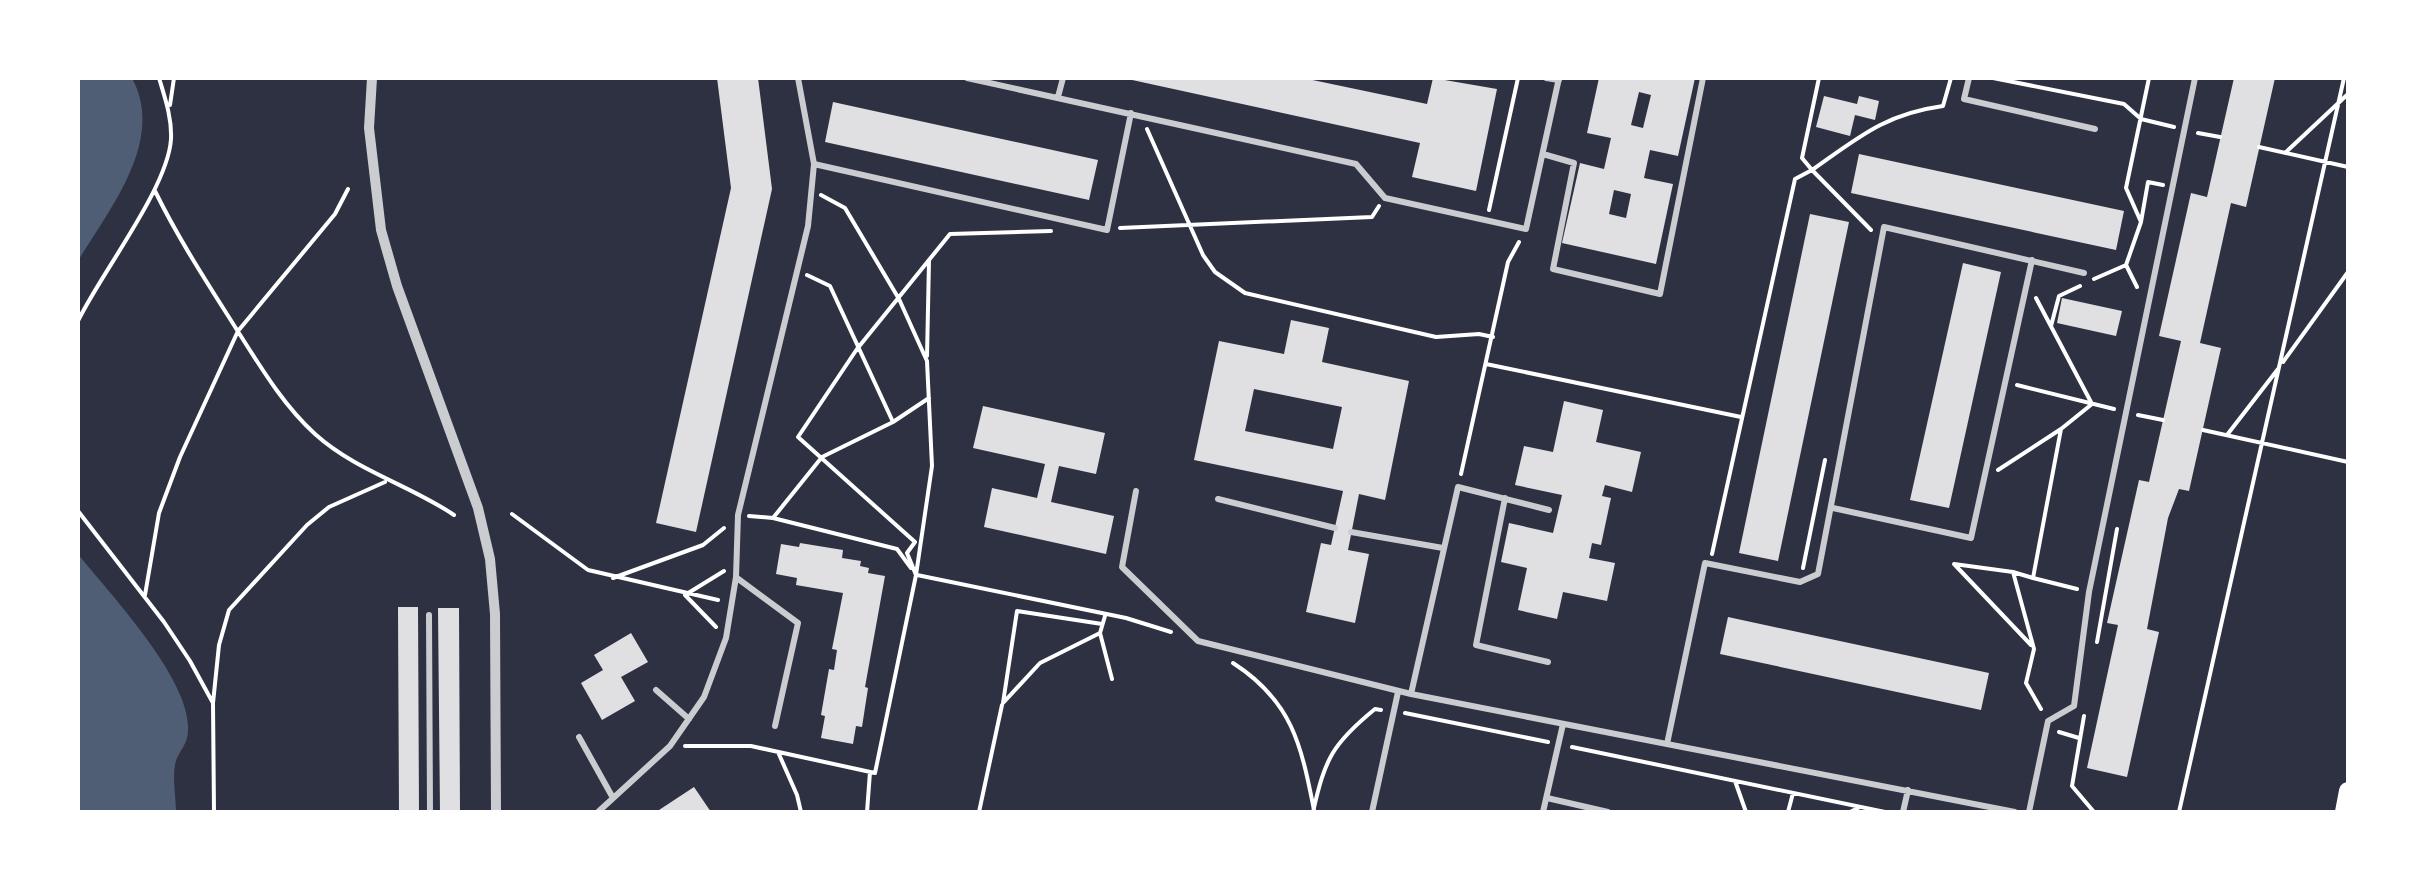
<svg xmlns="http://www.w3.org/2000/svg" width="2426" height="890" font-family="'Nunito Sans',sans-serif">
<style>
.water{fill:#4f5d75}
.building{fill:#e0e0e3;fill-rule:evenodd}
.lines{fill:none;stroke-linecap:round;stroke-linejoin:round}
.path{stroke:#fff;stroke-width:4}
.service{stroke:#caccd0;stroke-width:6}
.minor{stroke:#caccd0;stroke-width:10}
.primary{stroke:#fff;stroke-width:18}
</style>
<rect width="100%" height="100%" fill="#2d3142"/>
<path class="water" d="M78 78H132C166 141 109 209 78 261Z
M78 554C109 593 191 679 188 730 188 742 182 748 177 758 171 772 176 797 176 812H78Z"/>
<path class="building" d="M717 78H758L772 189 696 532 656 523 731 188Z
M1123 78H1303L1427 104 1433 78 1497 89 1476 191 1412 177 1420 143Z
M1599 78H1695L1678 156 1650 150 1644 178 1673 184 1656 264 1562 243 1580 163 1604 169 1611 138 1587 133ZM1639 92 1651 95 1643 128 1631 125ZM1614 190 1631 194 1626 218 1609 214Z
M2234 78H2275L2246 207 2231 203 2200 343 2221 348 2189 491 2179 489 2168 518 2147 629 2159 632 2127 777 2087 768 2118 625 2107 623 2139 480 2149 482 2181 341 2159 336 2191 193 2207 197Z
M1824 96 1857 104 1859 96 1879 101 1875 120 1855 115 1850 136 1816 127Z
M833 102 1098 160 1089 200 825 142Z
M1859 154 2124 211 2116 250 1851 193Z
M1810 214 1849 222 1778 561 1739 553Z
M1963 263 2001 272 1949 508 1910 500Z
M2062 298 2122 311 2116 336 2057 323Z
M1291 320 1329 328 1322 362 1409 381 1385 500 1359 494 1348 550 1369 554 1355 623 1306 612 1321 543 1331 545 1343 491 1194 460 1219 341 1284 354ZM1254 389 1342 407 1333 449 1245 431Z
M1564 401 1603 410 1596 442 1641 452 1632 492 1605 485 1602 496 1611 498 1601 545 1592 543 1589 558 1615 563 1607 601 1563 592 1557 619 1518 610 1527 568 1501 562 1509 523 1553 533 1562 495 1515 485 1524 446 1553 452Z
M983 406 1105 433 1096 474 1059 466 1051 502 1114 516 1106 554 984 527 992 488 1037 498 1045 464 973 448Z
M800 543 843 550 842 558 861 561 860 566 869 568 868 573 885 576 865 687 868 688 862 727 856 726 853 744 821 738 825 716 821 715 829 669 834 670 837 650 832 649 843 593 796 585 797 578 776 574 781 544 799 547Z
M398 607H418L419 812H399Z
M438 608H459L460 812H440Z
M1728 617 1989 673 1981 710 1720 654Z
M631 633 648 662 621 677 635 701 602 720 581 683 603 670 594 655Z
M694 787 711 812H656Z"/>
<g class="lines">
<path class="path" d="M1993 78 2124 104 2141 119 2174 127
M170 105 174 78
M1147 129 1203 255 1215 272 1245 293 1436 337 1479 334 1493 337
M2198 133 2220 137
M2259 147 2348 167
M2285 153 2348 94
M155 191C179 240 208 284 237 330 260 366 283 405 315 434 356 471 410 485 454 515
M1489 210 1518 78
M2141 222 2148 182 2163 185
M1120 228 1372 217 1379 206
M1871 230 1812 170C1859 137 1885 114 1943 106L1951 78
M2126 265 2137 287
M807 275 830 286 893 422
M2094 279 2126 265 2141 222 2126 188 2149 78
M2036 298 2092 404
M78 321C101 273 168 188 171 139 172 118 165 98 159 78
M2051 326 2059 296 2080 286
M927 356 929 261
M2283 362 2348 272
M1486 364 1741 417
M2017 385 2114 409
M2138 415 2163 420
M2203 430 2348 462
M2227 435 2278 369
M1998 470 2061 429 2092 404
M1461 474 1508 262 1519 242
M78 511 164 622 190 661 213 703 214 812
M512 514 588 570 718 600
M749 516 773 518 897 549 911 568
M773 518 822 457 893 422 929 398
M1712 554 1795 179 1812 170 1802 158 1819 78
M1954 564 2013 572 2033 578 2061 429
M1955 565 2031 645
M1803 568 1825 460
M2013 572 2034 649 2026 683 2041 709
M916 575 907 553 915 542 798 437 857 349 950 234 1051 231
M917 575 1126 618 1171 632
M613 578 703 545 724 528
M2033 578 2077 589
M145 595 159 513 180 457 238 331 335 214 348 189
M1105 616 1100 633 1112 679
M716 627 685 595 724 571
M1100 633 1040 663 1003 703 1017 611 1102 624
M2097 642 2117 529
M1233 663C1292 701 1301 744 1314 810
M213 703 219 645 229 610 307 525 329 507 385 482
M1405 713 1548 742
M2084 716 2072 786 2094 812
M2059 732 2079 738
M685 746H751L875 773 916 575 932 466 927 361 899 299 845 208 821 195
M1572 747 1885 812
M778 752 797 795 801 812
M1735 781 1746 812
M867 812 870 772
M979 812 1002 705
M1313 812C1325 759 1332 744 1375 709L1381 710
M1788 812 1793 793
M1850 812 1860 807
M2179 812 2344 78"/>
<path class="service" d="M967 78 1356 164 1385 198 1526 229 1559 78
M1546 78 1559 80
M1969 78 1964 99 2095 129
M1058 97 1063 78
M1543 154 1574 163 1553 269 1660 294 1703 78
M814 164 1107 230 1131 113
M1136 491 1122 567 1198 641 1411 694
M1505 498 1476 645 1548 662
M1218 499 1335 528
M1833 508 1971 538 2032 260
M1549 510 1458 487 1411 694 2015 812
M1351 532 1443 548
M737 578 798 623 775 726
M429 615 430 812
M656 690 689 719
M579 737 613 798
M1667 744 1705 563 1800 582 1818 574 1884 227 2084 273
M1547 798 1608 812
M598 812 670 746 704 697 726 638 736 577 738 515 808 226 814 164 798 78
M1372 812 1398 692
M1543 812 1563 724
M1903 812 1908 790
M2029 812 2048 721 2074 706 2089 592 2195 78"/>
<path class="minor" d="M372 78 369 128 381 230 397 286 478 508 490 559 495 614 496 812"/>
<path class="primary" d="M2344 812 2348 791"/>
</g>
<rect width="2426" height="890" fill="none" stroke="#ffffff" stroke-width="160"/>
</svg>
